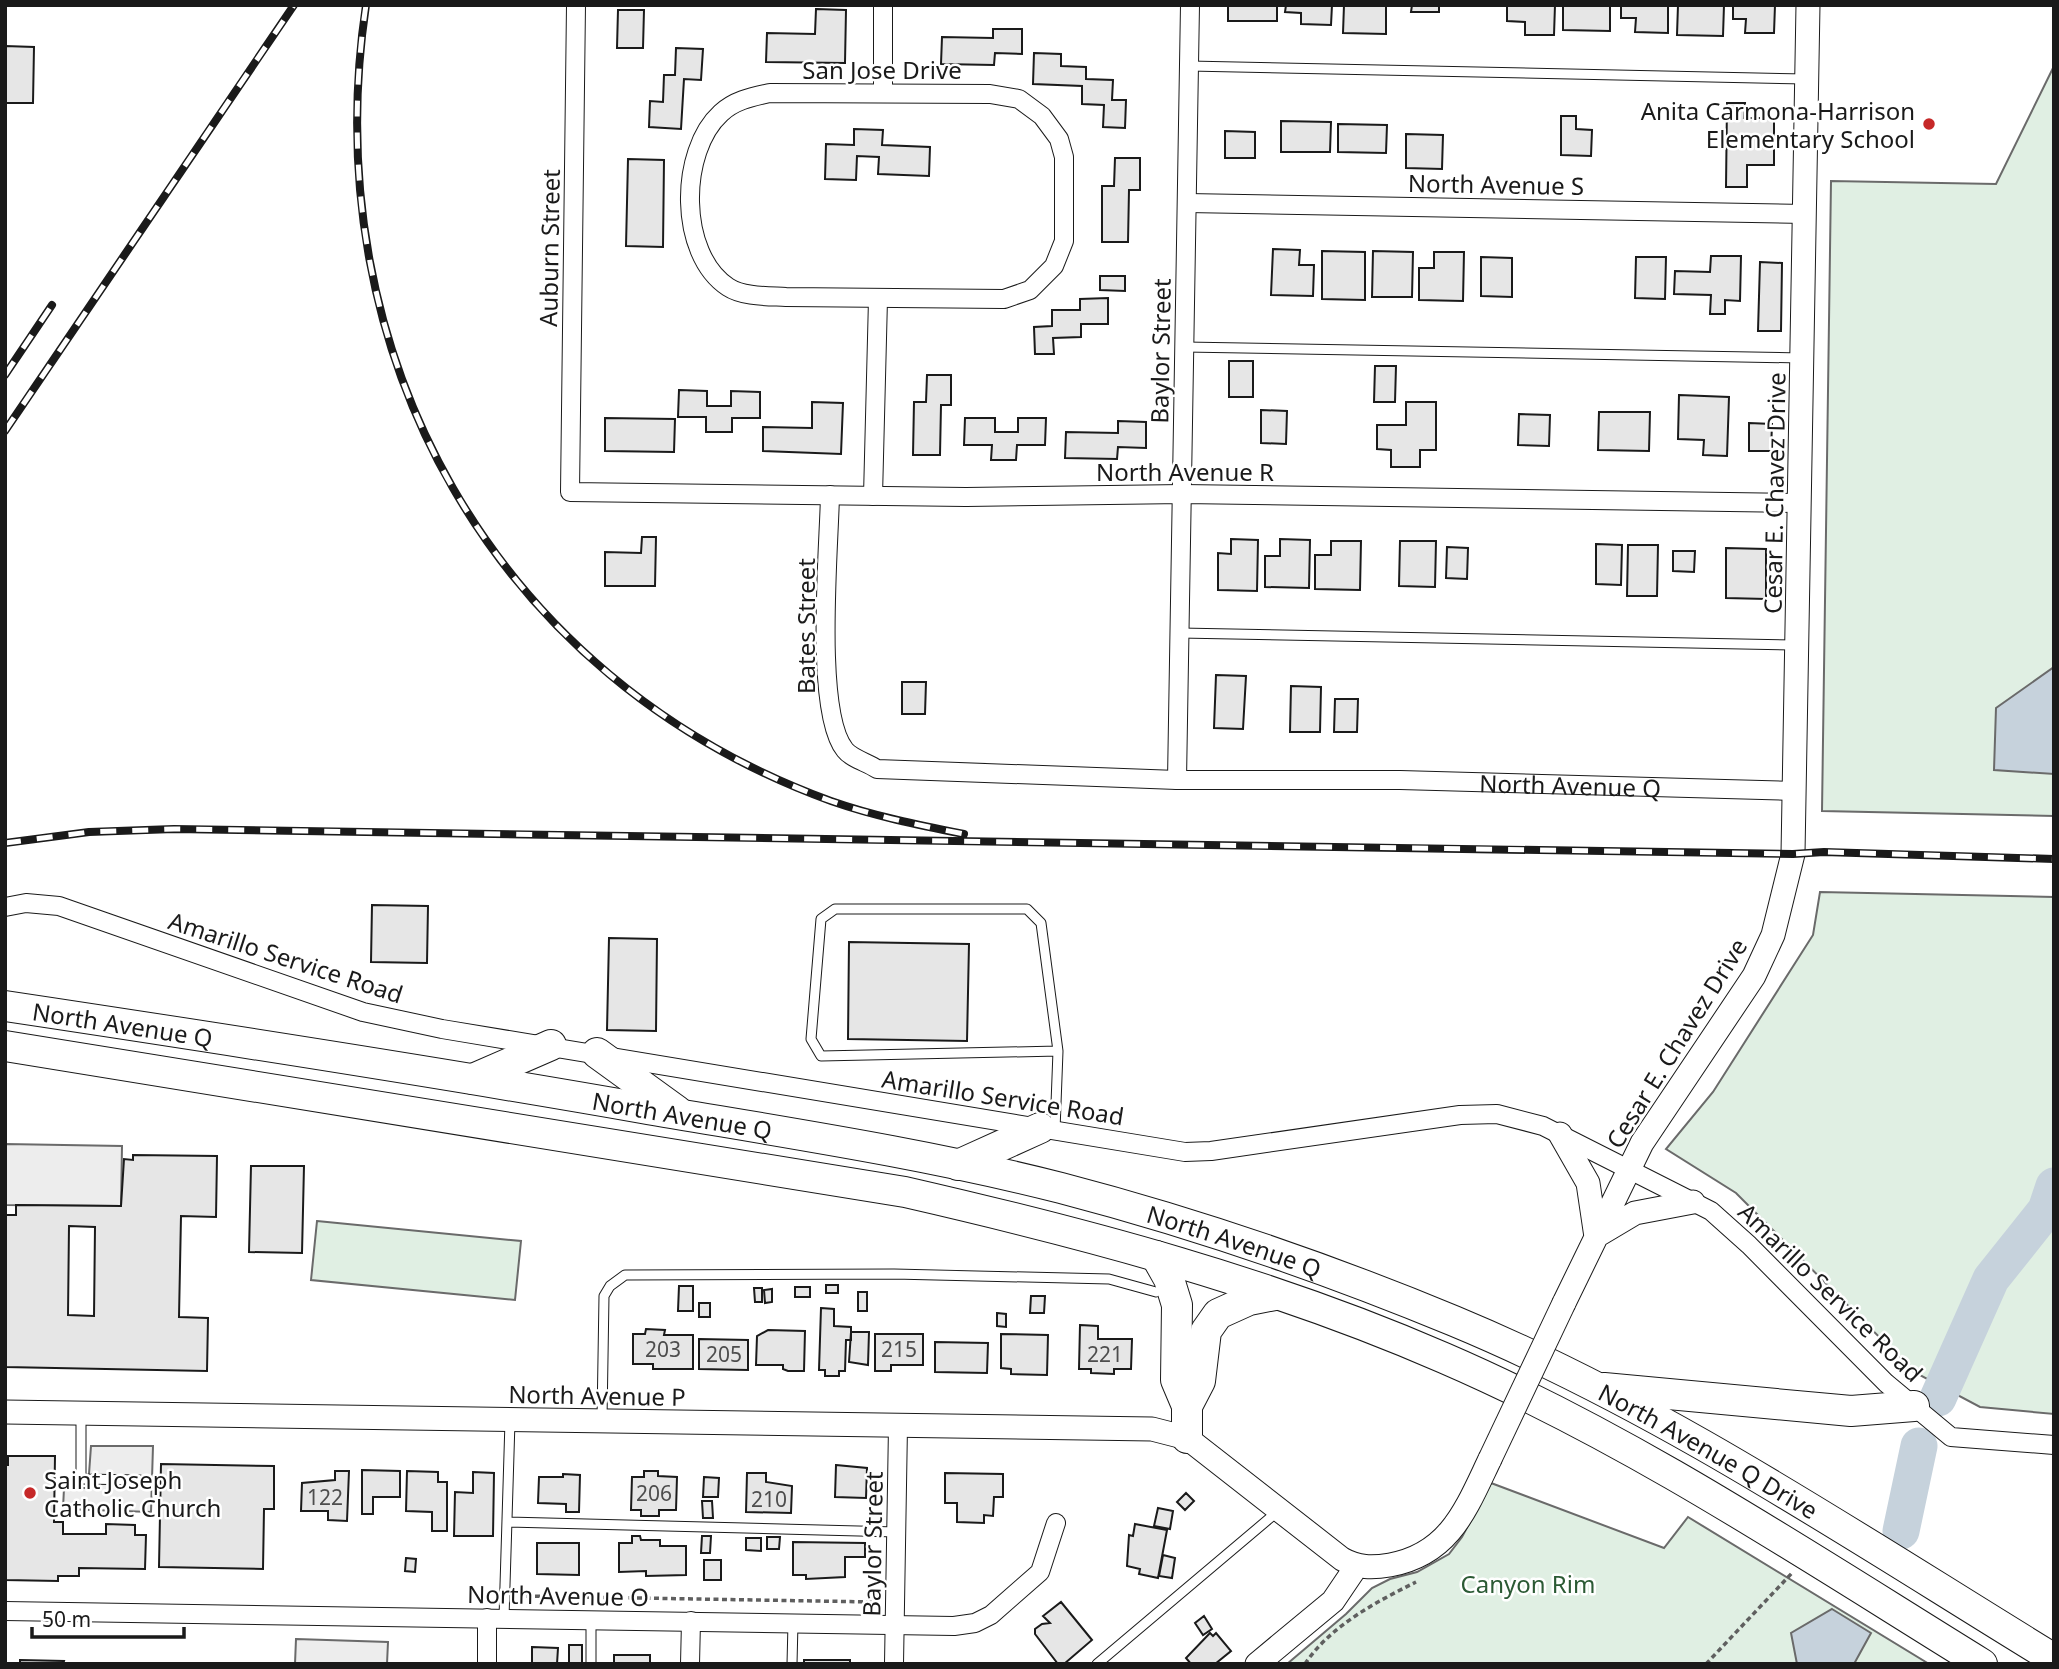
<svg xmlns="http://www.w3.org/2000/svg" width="2059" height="1669" font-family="'Noto Sans',sans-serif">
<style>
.green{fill:#e0efe3;stroke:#6a6a6a;stroke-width:2}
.parking{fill:#ededed;stroke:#6a6a6a;stroke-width:2}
.water{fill:#c6d2dc;stroke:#6a6a6a;stroke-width:2}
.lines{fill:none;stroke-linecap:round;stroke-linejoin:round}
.river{stroke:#c6d2dc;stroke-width:37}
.building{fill:#e6e6e6;stroke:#1a1a1a;stroke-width:2;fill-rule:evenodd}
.service-casing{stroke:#1a1a1a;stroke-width:11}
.minor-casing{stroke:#1a1a1a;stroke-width:20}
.tertiary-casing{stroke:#1a1a1a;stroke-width:25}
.primary-casing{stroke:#1a1a1a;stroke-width:32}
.path{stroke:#5f5f5f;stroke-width:3.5;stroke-dasharray:5 3.5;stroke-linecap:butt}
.service{stroke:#fff;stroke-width:9}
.minor{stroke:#fff;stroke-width:18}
.tertiary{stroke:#fff;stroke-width:23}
.primary{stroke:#fff;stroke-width:30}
.rail-casing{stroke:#1a1a1a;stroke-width:8}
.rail{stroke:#fff;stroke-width:5;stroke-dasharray:16;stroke-linecap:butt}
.tertiary-bridge-casing{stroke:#1a1a1a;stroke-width:25;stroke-linecap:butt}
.tertiary-bridge{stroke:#fff;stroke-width:23}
.poi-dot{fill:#c62828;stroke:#fff;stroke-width:2.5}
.labels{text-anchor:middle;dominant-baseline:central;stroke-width:5;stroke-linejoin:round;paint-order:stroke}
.number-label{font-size:21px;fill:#4d4d4d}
.street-label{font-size:24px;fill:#1a1a1a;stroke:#fff}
.poi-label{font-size:24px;fill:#1a1a1a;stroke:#fff;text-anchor:end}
.park-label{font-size:24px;fill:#2b5a34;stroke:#fff}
</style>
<rect width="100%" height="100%" fill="#fff"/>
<path class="green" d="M2054 66V816L1822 811 1831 181 1996 184Z
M1820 892 2054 897V1414L1980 1407 1914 1372 1736 1193 1666 1149 1713 1092 1813 935Z
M317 1221 521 1241 515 1300 311 1280Z
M1491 1483 1664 1548 1688 1517 1929 1664H1287L1346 1614 1372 1588 1390 1579 1417 1572 1449 1554 1462 1537Z"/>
<path class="parking" d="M5 1144 122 1146 121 1206 5 1205Z
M91 1446H153L151 1512 63 1509 64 1488H88Z
M296 1639 388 1642 387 1664H295Z"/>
<path class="water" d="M2054 667V774L1994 770 1996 708Z
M1832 1609 1871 1633 1854 1664H1797L1791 1633Z"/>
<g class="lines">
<path class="river" d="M1938 1398 1991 1279 2046 1210 2054 1186
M1901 1531 1919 1446"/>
</g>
<path class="building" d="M1228 5H1277V21H1228Z
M1286 5H1332L1331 25 1301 24V13L1285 12Z
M1344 5H1386V34L1343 33Z
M1412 5H1439V12H1411Z
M1507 5H1555L1554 35H1525V22L1507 21Z
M1563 5H1610V31L1563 30Z
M1621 5H1668V33L1635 32 1636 18H1621Z
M1678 5H1724L1723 36 1677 35Z
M1733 5H1775L1774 33H1745L1746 19H1733Z
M816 9 846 10 845 63 766 62 767 33 815 34Z
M618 10H644L643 48H617Z
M993 29H1022V54L995 53 994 65 941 64 942 37 993 38Z
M5 46 34 47 33 103H5Z
M676 48 703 49 701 80 684 79 681 129 649 127 650 101 663 102 664 75H675Z
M1034 53 1061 54V66L1086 67V79L1113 80 1112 100H1126L1125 128 1103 127 1104 105 1082 104V86L1033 84Z
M1727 103H1745L1744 118H1774V165H1747V187H1726Z
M1561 116H1576V129L1592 130 1591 156 1561 155Z
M1281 121 1331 122 1330 152H1281Z
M1338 124 1387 125 1386 153 1338 152Z
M854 129 883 130 882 145 930 147 929 176 878 174 879 157 857 156 856 180 825 179 826 144 854 145Z
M1225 131 1255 132V158H1225Z
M1406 134 1443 135 1442 169 1406 168Z
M1115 158H1140V190H1129L1128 242H1102V186H1114Z
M628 159 664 160 663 247 626 246Z
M1273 249 1300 250 1299 265H1314L1313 296 1271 295Z
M1322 251 1365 252V300L1322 299Z
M1373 251 1413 252 1412 297H1372Z
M1434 252H1464L1463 301 1419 300V268H1434Z
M1711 256H1741L1740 301 1725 300V314H1710L1711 295 1674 294 1675 271 1710 272Z
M1481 257 1512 258V297L1481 296Z
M1636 257H1666L1665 299 1635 298Z
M1760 262 1782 263 1781 331H1758Z
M1100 276H1125V291L1100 290Z
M1108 298V324H1081V337L1053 338 1054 354H1035L1034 327 1052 326V310H1080V299Z
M1229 361H1253V397H1229Z
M1375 366H1396L1395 402H1374Z
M927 375H951V405H941L940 455H913L914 402H926Z
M679 390 707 391V406H731V391L760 392V418H732V432H706V417H678Z
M1679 395 1729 397 1727 456 1703 455 1704 440 1678 439Z
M812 402 843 403 841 454 763 451V427L812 428Z
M1406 402H1436V450H1420V467H1391V450L1377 449V425H1406Z
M1261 410 1287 411 1286 444 1261 443Z
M1599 412H1650L1649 451 1598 450Z
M1519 414 1550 415 1549 446 1518 445Z
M605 418 675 419 674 452 605 451Z
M965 418H995V432H1018V418H1046L1045 445H1017L1016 460H991L992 445H964Z
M1118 421 1146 422V448L1118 447 1117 459 1065 458 1066 432 1118 433Z
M1749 423 1772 424 1771 451H1749Z
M642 537H656L655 586H605V552L641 553Z
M1231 539 1258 540 1257 591 1218 590V553L1231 554Z
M1280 539 1310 540 1309 588 1265 587V556H1280Z
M1331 541H1361L1360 590 1315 589V555H1331Z
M1400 541H1436L1435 587 1399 586Z
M1596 544 1622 545 1621 585 1596 584Z
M1628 545H1658L1657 596H1627Z
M1447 547 1468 548 1467 579 1446 578Z
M1726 548 1766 549V599L1726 598Z
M1673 551H1695L1694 572 1673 571Z
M1216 675 1246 676 1243 729 1214 728Z
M902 682H926L925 714H902Z
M1291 686 1321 687 1320 732H1290Z
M1335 699H1358L1357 732H1334Z
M372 905 428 906 427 963 371 962Z
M609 938 657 939 656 1031 607 1030Z
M849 942 969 944 967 1041 848 1039Z
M133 1155 217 1156 216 1217 181 1216 179 1317 208 1318 207 1371 5 1367V1215H16V1205L121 1206 124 1159 133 1160ZM69 1226 95 1227 94 1316 68 1315Z
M251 1166H304L302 1253 249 1252Z
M826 1285H838V1293H826Z
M679 1286H693V1311H678Z
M795 1287H810V1297H795Z
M754 1288H762V1302H755Z
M772 1289V1302L765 1303 764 1290Z
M858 1292H867V1311H858Z
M1031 1296H1045L1044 1313H1030Z
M699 1303H710V1317H699Z
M821 1308 834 1309V1326L851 1327V1340H846L845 1371H839V1376H825V1370H819Z
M997 1313 1006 1314V1327L997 1326Z
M1080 1325 1098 1326V1339H1132L1131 1369H1114V1374L1091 1373V1369H1079Z
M646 1329 665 1330 664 1335H693V1369H653V1364H633V1334H645Z
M768 1330 805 1331 804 1371H788L783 1369V1365H756L757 1336Z
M851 1332H869L868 1365 849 1362Z
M875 1334H923V1365H891V1371H875Z
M1001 1334 1048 1335 1047 1375 1011 1374V1369L1001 1368Z
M699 1339 748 1340V1370L699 1369Z
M935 1342 988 1343 987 1373 935 1372Z
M8 1456H55L54 1522H63V1534H106V1524L135 1525V1535H146L145 1569 79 1568V1576H58V1581L5 1580V1465H8Z
M161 1464 274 1466V1509H264L263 1569 159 1567Z
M836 1465 867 1468 866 1498 835 1497Z
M362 1470 400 1471V1497H373V1514H362Z
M335 1471H349L347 1521 328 1520V1511H301L302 1483 335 1480Z
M407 1471 438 1472V1482H447V1531H432V1512L406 1511Z
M644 1471H658V1476L677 1477 676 1510H659V1516H641V1510H631L632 1477H644Z
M473 1472 494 1473 493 1536H454L455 1492 473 1493Z
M747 1473H766V1482L792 1486 791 1513 746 1512Z
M945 1473 1003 1474V1497H994L993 1516 984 1515V1523L957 1522V1503H945Z
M563 1474 580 1475 579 1512H566V1504L538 1503 539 1477H563Z
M704 1477 719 1478 718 1497H703Z
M1186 1493 1194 1501 1185 1510 1177 1502Z
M702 1501H712L713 1518H703Z
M1158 1508 1173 1511 1170 1529 1154 1526Z
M1135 1524 1167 1530 1158 1578 1139 1574 1140 1569 1127 1566 1129 1535 1133 1536Z
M632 1536H640L641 1540H660V1546H686V1575L646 1576V1571L619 1572V1543H632Z
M702 1536H711L710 1553H701Z
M767 1537H780L779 1549H767Z
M746 1538H761V1551L746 1550Z
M793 1542 865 1543V1557H845V1577L806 1579V1575H793Z
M537 1543H579V1575L537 1574Z
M1163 1555 1175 1558 1172 1578 1159 1576Z
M406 1558 416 1559 415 1572 405 1571Z
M704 1560H721V1580H704Z
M1061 1602 1092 1640 1064 1664H1058L1035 1634V1629L1042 1624 1050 1623 1043 1616Z
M1204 1616 1212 1629 1203 1635 1195 1623Z
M1210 1633 1213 1636 1216 1633 1231 1651 1215 1664H1191L1186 1658Z
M569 1645H582V1664H569Z
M532 1647 558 1648 557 1664H532Z
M614 1655H650V1664H614Z
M20 1660 64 1661 63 1664H20Z
M804 1660H850V1664H804Z"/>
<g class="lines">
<g class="service-casing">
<path id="service" d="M1189 66 1806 79
M1185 347 1801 358
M1180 633 1796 645
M1055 1130 1058 1051 1041 923 1027 909H835L821 919 811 1039 821 1056 1058 1051
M81 1415V1479L140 1480
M602 1419 604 1296 610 1286 625 1275 894 1274 1109 1279 1156 1292
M507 1522 897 1532
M504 1618 510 1421
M591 1664V1620
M792 1664 793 1623
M1097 1664 1277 1512"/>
</g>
<g class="minor-casing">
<g id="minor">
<path d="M576 5 570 492 966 497 1183 494 1800 503"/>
<path d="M770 93 990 94 1019 99 1042 116 1059 139 1064 157V241L1054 266 1030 290 1004 299 786 297C768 296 743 297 728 287 678 254 679 151 721 113 735 100 752 97 770 93Z"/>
<path d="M883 93V5"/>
<path d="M1187 203 1805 214"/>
<path id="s1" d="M830 495C829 549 814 712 845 750 851 758 868 763 877 769L1177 780H1400L1795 791"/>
<path d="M873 496 878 299"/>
<path d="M1177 780 1190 5"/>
<path d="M5 907 26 903 59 906 363 1012 442 1029 1185 1152 1211 1151 1460 1115 1497 1114 1543 1126 1711 1211 1749 1245 1886 1383 1951 1437 2054 1445"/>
<path d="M5 1611 954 1626 975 1623 991 1615 1040 1572 1056 1523"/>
<path d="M487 1664V1618"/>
<path d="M690 1664 691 1621"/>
<path d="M894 1664 898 1426"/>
</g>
</g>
<g class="tertiary-casing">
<path id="tertiary" d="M1560 1134 1588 1183 1596 1237
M1598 1235 1635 1213 1693 1202
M1564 1303 1642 1143 1754 976 1773 935 1793 854 1808 5
M5 1412 1152 1429 1187 1438 1342 1559C1358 1568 1372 1568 1390 1565 1450 1554 1466 1509 1490 1459
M1257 1664 1333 1601 1356 1567"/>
</g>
<g class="primary-casing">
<g id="primary">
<path id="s2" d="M5 1006C218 1038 431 1071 642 1108 782 1132 924 1153 1061 1188 1195 1223 1326 1268 1454 1321 1666 1409 1859 1540 2054 1659"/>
<path d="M5 1046 905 1192C1088 1234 1272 1283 1444 1358 1634 1440 1807 1556 1982 1664"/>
<path d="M597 1053 677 1111"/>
<path d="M473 1079 551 1045"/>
<path d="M958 1165 1040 1128"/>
<path d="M1156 1256 1169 1279 1177 1305 1176 1380 1187 1406V1438"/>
<path d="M1604 1388 1851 1411 1914 1406"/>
<path d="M1187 1406 1200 1381 1206 1331 1218 1314 1249 1300 1275 1295"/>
</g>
</g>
<path class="path" d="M518 1596 876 1602
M1305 1664C1330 1626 1376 1602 1416 1582
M1706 1664 1792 1573"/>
<use href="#service" class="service"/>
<use href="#minor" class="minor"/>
<use href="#tertiary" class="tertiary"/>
<use href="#primary" class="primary"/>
<g class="rail-casing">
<path id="rail" d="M366 5C314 354 495 679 831 801 874 816 918 825 964 834
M5 375 52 305
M5 431 294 5
M5 843 89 832 174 829 1793 854 1824 852 2054 859"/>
</g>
<use href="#rail" class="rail"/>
<g class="tertiary-bridge-casing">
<path id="tertiary-bridge" d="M1490 1459 1564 1303"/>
</g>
<use href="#tertiary-bridge" class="tertiary-bridge"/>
</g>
<g class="poi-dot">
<circle cx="1929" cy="124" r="7"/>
<circle cx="30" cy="1493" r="7"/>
</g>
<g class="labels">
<g class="number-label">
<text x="663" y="1349">203</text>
<text x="899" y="1349">215</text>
<text x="724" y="1354">205</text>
<text x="1105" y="1354">221</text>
<text x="654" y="1493">206</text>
<text x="325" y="1497">122</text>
<text x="769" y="1499">210</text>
</g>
<g class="street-label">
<text x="882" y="69">San Jose Drive</text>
<text transform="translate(1496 184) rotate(1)">North Avenue S</text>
<text transform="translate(549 248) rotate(-89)">Auburn Street</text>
<text transform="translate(1160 351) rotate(-89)">Baylor Street</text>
<text x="1185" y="471">North Avenue R</text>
<text transform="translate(1774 493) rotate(-89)">Cesar E. Chavez Drive</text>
<text transform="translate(805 626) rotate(-90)">Bates Street</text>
<text stroke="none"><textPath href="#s1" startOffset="989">North Avenue Q</textPath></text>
<text transform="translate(286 957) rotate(18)">Amarillo Service Road</text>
<text stroke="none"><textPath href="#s2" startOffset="119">North Avenue Q</textPath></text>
<text transform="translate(1676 1043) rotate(-58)">Cesar E. Chavez Drive</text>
<text transform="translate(1003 1097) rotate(9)">Amarillo Service Road</text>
<text stroke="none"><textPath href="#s2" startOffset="686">North Avenue Q</textPath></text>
<text stroke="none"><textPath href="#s2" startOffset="1253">North Avenue Q</textPath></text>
<text transform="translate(1831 1292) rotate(44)">Amarillo Service Road</text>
<text transform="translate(597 1395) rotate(1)">North Avenue P</text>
<text stroke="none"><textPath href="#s2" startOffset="1773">North Avenue Q Drive</textPath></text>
<text transform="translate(872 1544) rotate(-89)">Baylor Street</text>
<text transform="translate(558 1595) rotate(1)">North Avenue O</text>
</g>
<g class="poi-label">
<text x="1915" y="110">Anita Carmona-Harrison<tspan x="1915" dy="28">Elementary School</tspan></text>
<text x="44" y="1479" text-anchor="start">Saint Joseph<tspan x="44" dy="28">Catholic Church</tspan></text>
</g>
<g class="park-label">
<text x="1528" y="1583">Canyon Rim</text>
</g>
</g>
<rect width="2059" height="1669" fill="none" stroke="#1a1a1a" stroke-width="14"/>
<path d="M32 1627v10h152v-10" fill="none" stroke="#1a1a1a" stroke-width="3.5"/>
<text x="42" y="1627" font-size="21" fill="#1a1a1a" stroke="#ffffff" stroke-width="5" paint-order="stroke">50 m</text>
</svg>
